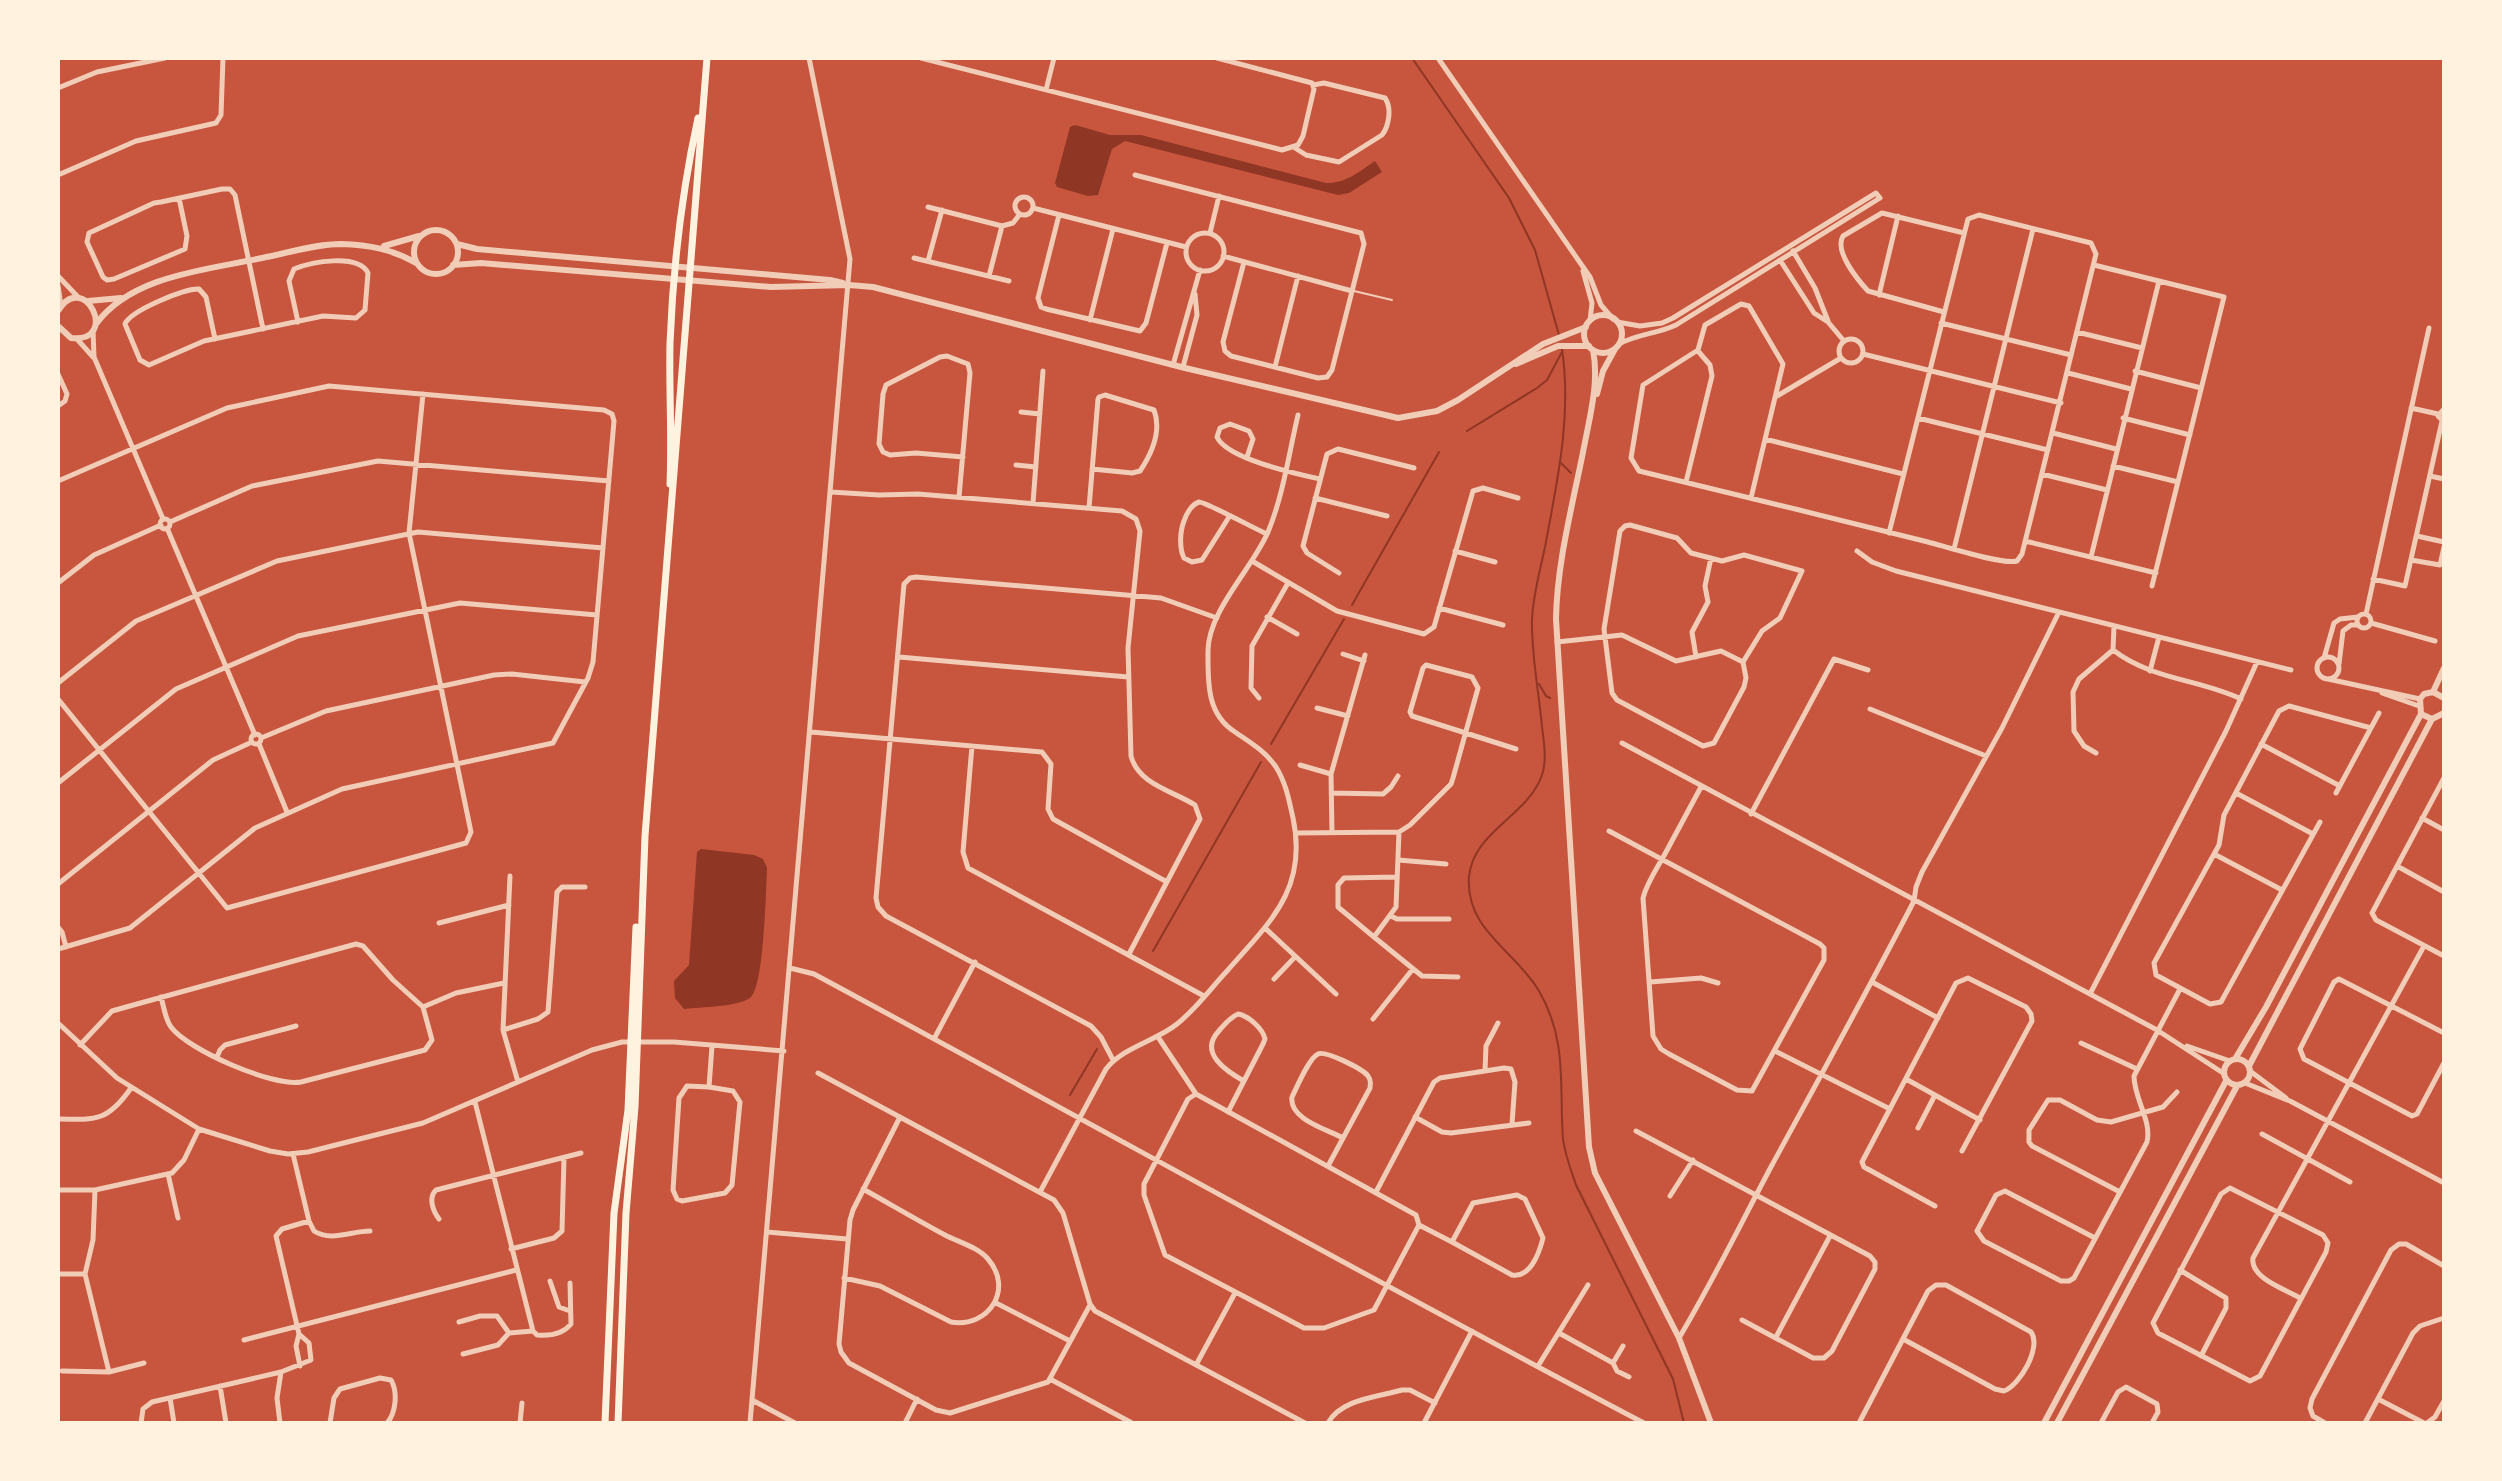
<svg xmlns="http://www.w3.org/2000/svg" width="2502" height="1481" font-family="Mulish,sans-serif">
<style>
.water{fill:#8f3625}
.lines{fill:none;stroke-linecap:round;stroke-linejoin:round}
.stream{stroke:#8f3625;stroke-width:2}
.service{stroke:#f1ccb7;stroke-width:2}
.minor{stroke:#f1ccb7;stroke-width:5}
.tertiary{stroke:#f1ccb7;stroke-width:6}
.secondary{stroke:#fff3e0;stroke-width:7}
</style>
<rect width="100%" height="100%" fill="#c8553d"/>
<path class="water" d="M1075 125 1110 135H1141L1326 183C1345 184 1360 171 1375 161L1382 172 1349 193 1338 195 1125 141 1112 149 1098 195 1088 196 1057 187 1055 183 1070 127Z
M701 849 754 855 763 859 767 868C766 890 764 984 751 997 741 1007 699 1007 684 1009L675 998 674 981 689 965 697 852Z"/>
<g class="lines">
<path class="stream" d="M1412 58 1509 198 1535 250 1559 335
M1562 349C1572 416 1557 482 1545 547 1540 571 1533 595 1532 619 1531 654 1539 692 1542 727 1544 743 1547 760 1542 775 1528 816 1473 831 1469 877 1465 930 1516 951 1539 991 1568 1041 1559 1086 1563 1139 1565 1155 1571 1170 1576 1185L1673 1379 1684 1423
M1467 431 1537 388 1547 380 1562 352
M1561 463 1571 473
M1352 605 1439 452
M1539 684 1546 696 1550 698
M1271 744 1344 619
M1153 951 1261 762
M1070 1095 1097 1049"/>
<path class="service" d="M1354 291 1392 300"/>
<path class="minor" d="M921 58 1282 150 1298 145 1303 136 1314 89 1312 83 1217 58
M1438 58 1590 277 1601 305 1613 319
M58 88 97 72 165 58
M1046 90 1054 58
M1295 148 1306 155 1339 162 1382 135C1389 126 1392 108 1385 98L1324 83 1313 85
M58 175 136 141 216 123 221 115 223 58
M1135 175 1361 233 1364 244 1332 370 1327 377 1318 378 1231 356 1225 351 1223 342 1244 262
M1015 206a9 9 0 1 1 18 0a9 9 0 1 1-18 0Z
M179 198 187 236 185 249 114 279 107 280 103 277 87 242 89 233 154 203 161 202 222 189H230L235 195 263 329
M928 207 1002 226
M1033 208 1186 247
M1059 215 1038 298 1041 307 1046 309 1140 331 1146 323 1167 243
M1186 252a19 19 0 1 1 38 0a19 19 0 1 1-38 0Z
M1210 233 1219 196
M1793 251 1815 288 1828 321
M1223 256 1352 291
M914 258 1009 281
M1780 260 1814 313 1828 322 1844 341
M928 261 942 210
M2094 265 2224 297 2152 586
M1583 271 1592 303 1590 321
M58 276 79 298
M989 276 1002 226 1013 223 1020 214
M58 285 61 306
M1879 295 1898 216
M1944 312 1868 291C1857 279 1834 251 1843 236L1882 213 1964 233
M1090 320 1113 229
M1617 322 1640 326 1662 323 1673 318 1876 193 1880 198
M1941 323 2071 355
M93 330 94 357 163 519
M2077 332 2142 348
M1839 351a12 12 0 1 1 24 0a12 12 0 1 1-24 0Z
M77 339 93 357
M215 339 206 297 199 289C185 288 130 311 125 324L140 360 149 365 204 341 323 316 356 318 365 310 368 273C358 253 311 262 294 269L289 281 298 322
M1619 344C1637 334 1657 334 1676 325L1880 198
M1863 354 2061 403
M1173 365 1200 270
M1183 367 1197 315 1195 294
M1275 367 1298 276
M2135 371 2201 388
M2068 373 2131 389
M58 374 67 394 65 401 58 406
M1777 396 1841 358
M2411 408 2438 414
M2444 409 2438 416 2444 422
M1021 412 1040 414
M1918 418 2048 450
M2123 418 2190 435
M2053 433 2116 449
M1765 439 1903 474
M1247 457 1253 439 1249 431 1230 424 1220 428 1217 437C1227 459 1297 474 1320 479
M1016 465 1036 467
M2113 466 2178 482
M2042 474 2107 490
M2430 476 2444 479
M58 481 227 408 329 386 604 410 612 414 614 421 593 662 588 678 553 743 342 789 255 828 130 928 58 949
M1686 482 1712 376 1710 365 1698 351
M831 492 879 495 918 494 1122 511 1136 519 1140 531 1128 648 1131 756C1138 784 1173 791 1195 805L1200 819 1129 954
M959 497 970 373 968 364 947 356 940 357 886 385 883 394 879 444 883 452 890 455 916 453 963 457
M1315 498 1387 516
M1751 498 1783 364 1749 306 1741 304 1705 325 1698 350 1643 385 1631 458 1639 471C1735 494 1832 518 1928 542 1947 547 2002 565 2017 561L2022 554 2096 254 2091 243 1979 215 1968 219 1889 533
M1033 503 1043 371
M1089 508 1098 399 1099 397 1105 395 1154 410C1162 431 1152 453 1140 471L1132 473 1092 469
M1229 517 1202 560 1192 562 1184 558C1179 548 1180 531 1184 521 1186 514 1192 504 1199 502 1204 501 1257 530 1267 534
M160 524a5 5 0 1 1 10 0a5 5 0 1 1-10 0Z
M170 522 252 486 378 461 609 481
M1630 525 1677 538 1691 553 1722 561 1744 555 1802 571 1780 618 1762 631 1743 662 1746 678 1744 687 1714 743 1703 746 1617 700 1612 693 1604 629 1620 531 1625 526Z
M167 528 255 735
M2417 536 2444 542
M2025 541 2156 573
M1954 549 2033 229
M1455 551 1495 562
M1857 551 1872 562 1896 571 2291 670
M2091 557 2159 281
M2411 560 2440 565 2444 547
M1252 561 1337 611 1424 634 1434 627 1473 491 1483 488 1518 498
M1339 573 1307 553 1303 546 1327 454 1338 449 1414 468
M2373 579 2405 586 2442 421
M58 583 94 555 161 525
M1439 608 1503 625
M2366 614 2429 328
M2357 621a7 7 0 1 1 14 0a7 7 0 1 1-14 0Z
M1267 617 1297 634
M2371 623 2435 641
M1557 642 1622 635 1676 661 1721 651 1743 662
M2113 650C2152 680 2199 679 2241 699
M1343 654 1364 661
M899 657 1128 677
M1696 657 1692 632 1708 602 1705 586 1711 558
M2317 668a11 11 0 1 1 22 0a11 11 0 1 1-22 0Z
M2324 658 2334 623 2340 619 2358 617
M2339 664 2343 631 2351 625H2358
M2150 671 2159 637
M2328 679 2420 699
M58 683 136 621 277 561 418 532 603 548
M2382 693 2419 706
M1259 698 1251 688 1252 646 1288 583
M58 699 227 908 466 843 471 832 409 533 423 394
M1317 708 1348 716
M1870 709 1986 756
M811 732 1042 752 1051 764 1048 809 1053 819 1167 882
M251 739a5 5 0 1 1 10 0a5 5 0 1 1-10 0Z
M261 738 326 711 494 675 512 674 585 682
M1622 743 2157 1030 2223 1073
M259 744 287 812
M2261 744 2340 786
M972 746 963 852 968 868 1204 996
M2096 753 2084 746 2074 731 2073 692 2079 679 2113 650 2114 626
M1300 765 1331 774
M2444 778 2372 913 2376 920 2444 956
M58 783 176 689 298 636 460 603 597 615
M1331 793 1383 794 1391 787 1398 776
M2236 793 2313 834
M2336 793 2379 713
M1751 814 1834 659 1868 670
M2422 818 2444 830
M2320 822 2221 1002 2210 1004 2156 975 2154 963 2219 845 2224 815 2279 711 2289 706 2371 728
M1609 831 1820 944 1824 948V960L1752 1091 1737 1090 1669 1054 1661 1049 1653 1036 1643 898C1647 882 1658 867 1666 852L1701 787
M1296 833 1399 832 1410 825 1451 784 1453 778 1478 688 1472 677 1426 665 1423 668 1410 712 1412 716 1516 749
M1332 833 1331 774 1365 655
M2214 854 2282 890
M1398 860 1446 864
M2397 866 2444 892
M510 876 503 1030 518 1082
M1397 877 1344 878 1338 885V907L1374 937 1396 907 1399 832
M58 884 213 760 252 742
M1391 916 1397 919H1449
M439 923 509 905
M58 927 62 932 66 947
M1265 928 1336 994
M1374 937 1422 976 1458 977
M790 968 814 974C1091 1123 1366 1277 1644 1423
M1274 979 1295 957
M1650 982 1701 978 1718 983
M1872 982 1938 1018
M2090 994 2226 731 2257 662
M423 1007 456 993 504 983
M1373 1019 1412 970
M58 1023 117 1078 199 1129 270 1151 288 1154 308 1152 423 1123 592 1050 622 1042H674L784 1051
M503 1030 538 1019 548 1012 557 892 562 887H585
M2444 1033 2339 979 2334 982 2300 1049 2304 1059 2412 1116 2417 1114 2444 1063
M1158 1037 1196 1094 1416 1215 1419 1225 1374 1310 1324 1328H1304L1165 1255 1144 1195V1184L1188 1099 1196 1094
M934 1039 975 962
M2081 1043 2137 1069
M80 1045 112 1011 137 1004 356 944 363 946 393 980 423 1007 432 1040 425 1050 301 1082C273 1087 188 1050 171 1027 165 1019 164 1007 161 997
M2187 1046 2230 1061
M1775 1051 1890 1109
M217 1057 220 1050 225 1045 296 1026
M1113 1060 1101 1037 1091 1026 886 916 878 907 876 898 904 584 910 578 916 577 1161 598 1217 618
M1485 1071 1486 1046 1498 1023
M2250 1071 2286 1098
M818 1073 1054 1200 1063 1213 1090 1304 1095 1311 1305 1423
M1906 1079 1980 1120
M2245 1083 2290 1101 2444 1183
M709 1087 733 1091 740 1102 732 1185 725 1193 682 1201 677 1199 673 1190 679 1098 687 1086 709 1087 712 1046
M1228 1112 1263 1044 1265 1039C1263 1029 1249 1016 1238 1014 1229 1018 1224 1025 1218 1032 1199 1053 1226 1071 1244 1081
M900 1117 853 1210 850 1220 839 1344 841 1352 849 1363 936 1410 950 1413 1048 1382 1090 1305
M1415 1117 1442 1132 1451 1133 1529 1123
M58 1119C97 1120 108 1121 131 1088
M1918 1128 1935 1095
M1636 1131 1870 1256 1875 1262V1269L1832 1351 1824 1358H1813L1742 1320
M2262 1134 2350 1182
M293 1154 309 1221 314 1231C331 1242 351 1231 370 1231
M1328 1166 1370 1088C1370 1083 1372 1081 1368 1076 1363 1069 1325 1050 1318 1054 1309 1058 1297 1087 1292 1097 1289 1119 1326 1129 1343 1138
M168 1174 178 1218
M2230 1188 2323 1235 2328 1243 2326 1252 2260 1376 2250 1381 2158 1333 2153 1323 2221 1194Z
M58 1190H95L172 1173 184 1160 199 1129
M95 1190 93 1240 85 1274 109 1372
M1040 1192 1106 1069C1123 1047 1156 1041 1177 1024 1196 1009 1211 988 1227 971 1270 922 1308 889 1293 818 1289 800 1286 783 1276 767 1265 751 1251 743 1235 732 1206 714 1208 681 1208 650 1209 610 1252 569 1268 532 1283 496 1289 453 1298 415
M1376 1192 1434 1082 1440 1078 1504 1068 1511 1069 1515 1082 1512 1124
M2120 1192 2032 1146 2029 1142V1130L2048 1100H2060L2097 1120 2111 1122 2163 1107 2177 1092
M1517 1195 1525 1199 1543 1238C1539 1254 1530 1278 1512 1275L1452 1242 1473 1203Z
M1670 1196 1693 1160
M1935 1206 1864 1167 1862 1162 1956 983 1968 978 2026 1007 2031 1014 2032 1021 1962 1151
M439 1219C433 1211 428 1198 436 1190L581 1153
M1419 1225 1452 1242
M767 1232 847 1239
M2095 1238 2005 1191 1996 1195 1977 1231 1984 1241 2061 1281H2069L2074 1278 2147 1142C2152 1120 2134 1099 2134 1076L2180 989
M511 1249 554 1238 562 1231 564 1158
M2180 1270 2226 1298V1308L2201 1356
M58 1274H85
M844 1278 880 1286 951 1322C989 1328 1014 1289 988 1259 978 1247 958 1242 945 1235 917 1220 890 1204 863 1189
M550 1281 559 1307 570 1311
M2300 1298C2285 1289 2250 1278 2253 1258L2424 946
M996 1303 1070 1341
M459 1322 480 1316H497L509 1333
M533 1331 537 1335C549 1336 563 1334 571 1324L570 1283
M1559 1333 1613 1363
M299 1334 296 1346 300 1366
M1776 1337 1830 1236
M1679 1338C1713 1281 1741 1223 1772 1165 1820 1077 1868 990 1914 901L1916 887 1922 872 2002 728 2059 612
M244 1340 516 1270
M1623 1346 1613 1363 1617 1371 1629 1377
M463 1354 498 1345 509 1333 533 1331 475 1102
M1196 1365 1235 1293
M1538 1366 1588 1285
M62 1371 109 1372 144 1363
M1050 1379 1132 1423
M220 1386 226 1423
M170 1398 174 1423
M2378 1399 2424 1423
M752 1400 795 1423
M141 1423 143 1409 152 1402 281 1372 311 1360 309 1343 299 1334 276 1236 282 1229 309 1221
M280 1423 277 1398 281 1372
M330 1423 334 1398 340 1389 380 1378 391 1380C398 1392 396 1413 387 1423
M520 1423 522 1403
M750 1423 850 259 809 58
M905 1423 917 1399
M1328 1423C1341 1399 1378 1397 1402 1390H1410L1435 1403
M1424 1423 1472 1331
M1859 1423 1928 1291 1936 1285H1946L2031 1332C2042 1347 2020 1385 2004 1391L1995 1389 1903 1339
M2101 1423 2118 1392 2126 1387 2157 1404 2158 1412 2152 1423
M2325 1423 2313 1416 2310 1408 2312 1399 2391 1250 2399 1244H2406L2444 1266
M2365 1423 2413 1333 2420 1326 2444 1318
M2427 1423 2435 1417 2444 1401"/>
<path class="tertiary" d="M414 252a22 22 0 1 1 44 0a22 22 0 1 1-44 0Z
M457 244 477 249 830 280 843 283
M384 246 419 236
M453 265 481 263 771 287 849 285 873 287 1185 368 1398 418 1437 411 1458 400 1543 344 1586 327
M88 301 121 298
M58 311C84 268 121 343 71 338L58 326
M1584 334a19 19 0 1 1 38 0a19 19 0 1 1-38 0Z
M96 324C132 275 207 270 262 258 288 253 315 244 341 244 369 245 392 249 416 263
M1593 350C1599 380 1591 412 1585 442 1574 500 1557 560 1556 619L1589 1147 1595 1173 1679 1338 1711 1423
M1516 364 1558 346H1589
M1597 394 1603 371 1615 349
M2433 692 2444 668
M2432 719 2421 714 2420 699 2424 694 2433 692 2444 698
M2432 719 2444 713
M2224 1072a13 13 0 1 1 26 0a13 13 0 1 1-26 0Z
M2235 1059 2266 1007 2421 714
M2249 1066 2432 719
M2044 1423 2226 1081
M2057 1423 2237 1086"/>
<path class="secondary" d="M670 484C672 436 669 390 670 343 673 268 682 191 698 118
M605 1423 614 1213 628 1110 636 927
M618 1423 626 1213 635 1107 645 836 707 58"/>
</g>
<rect width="2502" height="1481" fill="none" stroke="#fff3e0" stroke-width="120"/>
</svg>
